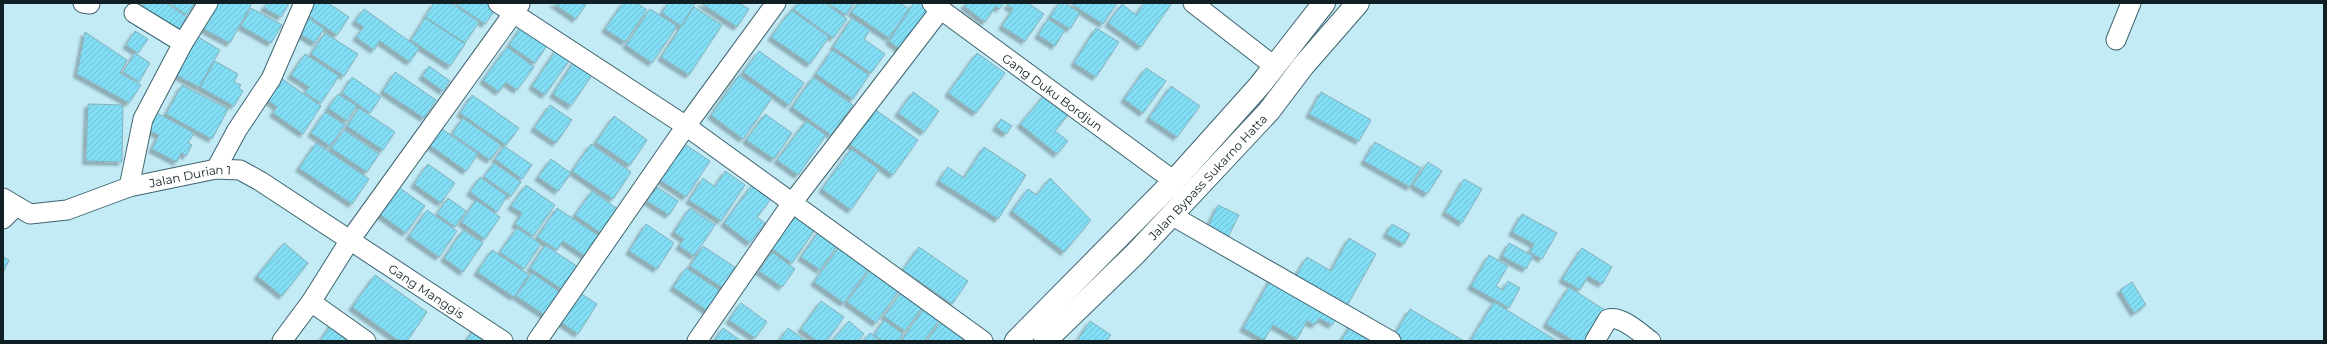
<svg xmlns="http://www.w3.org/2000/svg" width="2327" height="344" font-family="Montserrat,sans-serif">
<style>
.building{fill:url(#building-hatch);stroke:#88b0ba;filter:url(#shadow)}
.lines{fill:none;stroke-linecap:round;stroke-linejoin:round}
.street-casing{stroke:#3e646e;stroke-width:21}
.highway-casing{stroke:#3e646e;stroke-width:24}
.street{stroke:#fff;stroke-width:19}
.highway{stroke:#fff;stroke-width:22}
.labels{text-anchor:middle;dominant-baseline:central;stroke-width:3.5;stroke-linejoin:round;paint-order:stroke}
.street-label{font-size:12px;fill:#0f1f23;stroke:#dcf5fc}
</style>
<defs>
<pattern id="building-hatch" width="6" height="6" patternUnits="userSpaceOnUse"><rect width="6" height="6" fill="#82def5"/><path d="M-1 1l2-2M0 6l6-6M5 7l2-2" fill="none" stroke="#6fbed2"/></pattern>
<filter id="shadow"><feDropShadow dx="-3.5" dy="3.5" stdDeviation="1" flood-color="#0004"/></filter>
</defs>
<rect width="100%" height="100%" fill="#c2ebf6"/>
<path class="building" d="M144 3H166L187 17 178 31 142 7Z
M169 3H195L187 15Z
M213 3H252L230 43 200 27Z
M267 3H289L281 17 264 8Z
M309 3H328L349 17 337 35 303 12Z
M434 3H451L479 22 465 43 425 17Z
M454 3H494L498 6 485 24Z
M553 3H587L576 19Z
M623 3H637L647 10 625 42 605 29Z
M668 3H693L695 4 681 26 662 13Z
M701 3H739L749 9 737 27Z
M798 3H825L847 19 833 38 793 9Z
M827 3H854L846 15Z
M858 3H900L909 9 889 38 851 12Z
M914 3H925L930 7 901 50 889 41Z
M966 3H1004L999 9 996 6 985 22 964 6Z
M1009 3H1028L1044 14 1025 41 1002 26 1013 9 1007 5Z
M1059 3H1065L1080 13 1070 29 1050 17Z
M1070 3H1117L1103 24Z
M1144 3H1172L1141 47 1108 23 1122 4 1136 15Z
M694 7 722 25 689 75 661 57Z
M251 8 282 25 271 43 241 26Z
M364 9 419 48 410 62 380 41 374 50 356 37 364 27 355 21Z
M650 9 677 26 652 63 626 45Z
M791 10 829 37 810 64 771 37Z
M307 17 324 29 315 43 297 32Z
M425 18 465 44 450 66 411 40Z
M852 18 870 30 864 39 885 54 871 73 833 47Z
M1048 19 1065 30 1055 46 1038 35Z
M524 23 550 41 535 63 509 45Z
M1096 28 1119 42 1096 77 1074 63Z
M135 31 148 39 138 53 126 45Z
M85 32 127 60 120 73 141 85 129 103 77 74Z
M325 33 358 54 344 76 311 54Z
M195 35 220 50 199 87 173 73Z
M559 46 573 55 545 95 532 86Z
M507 47 534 67 517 90 506 82 499 92 483 80Z
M832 50 869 75 853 99 816 74Z
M759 51 804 83 789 105 743 72Z
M135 53 150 63 139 82 123 72Z
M977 53 1005 73 976 113 948 93Z
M305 54 339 76 321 103 305 93 309 87 291 75Z
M575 60 594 72 571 106 553 94Z
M215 61 238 74 234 82 241 85 239 88 243 91 234 106 200 87Z
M429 66 450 81 443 91 422 76Z
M1146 68 1166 81 1143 113 1124 99Z
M395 72 436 100 424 118 383 91Z
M739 75 772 98 743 139 711 115Z
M352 77 381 97 370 113 342 93Z
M813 77 853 105 831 135 792 107Z
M281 78 321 106 303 134 273 113 277 107 267 99Z
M182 85 228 109 212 139 166 114Z
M1171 86 1200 106 1177 137 1149 118Z
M913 92 939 111 924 132 898 113Z
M1047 92 1071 111 1055 131 1068 141 1057 154 1020 124Z
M1321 92 1371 120 1359 141 1309 114Z
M338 94 357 106 347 121 328 108Z
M472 95 519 128 506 145 460 113Z
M88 104 123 105 122 162 86 161Z
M550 105 572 120 556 143 534 128Z
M359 108 395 132 383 150 347 126Z
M873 108 918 140 893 175 848 143Z
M325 112 345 125 330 146 311 133Z
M157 113 194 133 188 143 192 145 186 156 181 153 177 162 152 149 159 135 148 130Z
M765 114 792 133 774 159 746 140Z
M614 116 647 140 630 165 596 142Z
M463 118 501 145 490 160 452 134Z
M1001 119 1012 126 1006 134 996 127Z
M806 121 826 135 798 175 777 160Z
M439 127 478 154 466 171 427 143Z
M344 130 379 154 367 172 331 148Z
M1375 142 1421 168 1410 187 1364 161Z
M316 143 369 179 352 204 299 168Z
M683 143 710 161 686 197 659 179Z
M591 144 631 172 613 199 572 171Z
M504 146 532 165 522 179 495 159Z
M984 147 1026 175 998 219 939 181 948 167 964 178Z
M851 149 879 169 851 210 822 189Z
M551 159 571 173 558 191 538 177Z
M1428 162 1442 171 1427 194 1413 185Z
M494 163 521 182 511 196 484 177Z
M428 164 455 183 441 203 414 184Z
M725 171 745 185 721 221 689 200 703 178 715 187Z
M480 177 507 196 497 212 470 192Z
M1050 178 1091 220 1064 252 1012 211 1028 189 1037 195Z
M1464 179 1482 189 1462 223 1445 212Z
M526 185 555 205 533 236 515 224 522 213 511 206Z
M752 185 771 199 757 217 765 223 750 243 724 223Z
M397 186 425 206 406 233 378 213Z
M657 187 678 201 669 215 647 201Z
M592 191 619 210 602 234 575 215Z
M448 198 466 211 455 227 437 214Z
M476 200 500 217 485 239 461 222Z
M1218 205 1239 215 1226 241 1206 231Z
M557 208 602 238 588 258 563 241 557 250 537 237Z
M690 208 715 225 694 256 679 246 684 239 674 232Z
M427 210 457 231 439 257 409 236Z
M798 214 816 228 792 263 771 248Z
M1522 214 1557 233 1542 259 1530 252 1534 244 1512 232Z
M646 224 674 243 657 269 629 251Z
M1392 224 1410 234 1404 244 1386 234Z
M517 228 541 244 524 269 500 252Z
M463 230 483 243 463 272 444 258Z
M819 231 838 245 820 270 801 257Z
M1349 238 1376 254 1343 313 1295 277 1307 257 1331 271Z
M284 243 308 263 282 296 257 276Z
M842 243 872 264 844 303 814 282Z
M1509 243 1533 256 1526 269 1502 256Z
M545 245 578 267 563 290 530 268Z
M703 246 739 270 726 290 690 266Z
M919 247 968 281 952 304 903 270Z
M1582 248 1612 267 1602 284 1588 276 1580 290 1562 279Z
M492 250 529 275 514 297 477 272Z
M772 252 795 269 782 287 759 271Z
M1489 255 1508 266 1496 286 1503 290 1508 281 1520 288 1509 308 1471 286Z
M3 257 9 260 3 273Z
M873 266 902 286 876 323 847 302Z
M686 268 722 292 709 312 673 287Z
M532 273 561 293 546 316 516 296Z
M375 275 427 312 407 341H399L352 307Z
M1273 275 1339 313 1332 325 1319 318 1315 325 1307 321 1297 339 1273 325 1264 340 1243 328Z
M2132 282 2146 305 2134 313 2120 290Z
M905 287 926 302 905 331 884 316Z
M1569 287 1608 312 1591 341H1574L1546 324Z
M580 293 597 304 578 334 561 322Z
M821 301 844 317 827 341H817L801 329Z
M1494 302 1557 341H1470Z
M741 303 767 322 755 338 729 320Z
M927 304 943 315 924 341H901Z
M1410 309 1464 341H1400L1393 337Z
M884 320 903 334 898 341H883L874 335Z
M849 321 864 334 858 341H832Z
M941 321 964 337 961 341H927Z
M1090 321 1111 335 1106 341H1077Z
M1353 321 1387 341H1341Z
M333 322 360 341H320Z
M476 327 495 341H466Z
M723 328 741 341H714Z
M788 328 806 341H779Z
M870 333 880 341H863Z"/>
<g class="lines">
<g class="street-casing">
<g id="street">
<path d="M83 3 90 4"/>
<path d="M498 3 686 126 983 341"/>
<path id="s1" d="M932 3 1174 181"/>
<path d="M1193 3 1274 66"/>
<path d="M134 13 183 43"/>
<path d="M2116 40 2131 3"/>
<path d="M216 169 237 130 271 79 304 3"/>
<path d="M129 187 143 119 183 43 208 3"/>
<path id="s2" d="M3 198 30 214 67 210 129 187 216 169 240 170 260 181 503 341"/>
<path d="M1171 215 1391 341"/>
<path d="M3 219 16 206"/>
<path d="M311 302 366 341"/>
<path d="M282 341 311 302 350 240 520 4"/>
<path d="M537 341 686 126 776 3"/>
<path d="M697 341 792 203 941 9"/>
<path d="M1595 341 1608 319C1622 315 1641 334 1651 341"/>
</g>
</g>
<g class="highway-casing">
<g id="highway">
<path d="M1016 341 1174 181 1260 85 1324 3"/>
<path id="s3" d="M1045 341 1136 253 1269 111 1303 66 1358 3"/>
</g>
</g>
<use href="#street" class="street"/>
<use href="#highway" class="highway"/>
</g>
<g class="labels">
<g class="street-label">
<text stroke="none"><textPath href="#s1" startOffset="150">Gang Duku Bordjun</textPath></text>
<text stroke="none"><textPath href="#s2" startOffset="197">Jalan Durian 1</textPath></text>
<text stroke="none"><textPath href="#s3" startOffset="231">Jalan Bypass Sukarno Hatta</textPath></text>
<text stroke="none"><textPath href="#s2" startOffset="470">Gang Manggis</textPath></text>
</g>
</g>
<rect width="2327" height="344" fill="none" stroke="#0f1f23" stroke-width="8"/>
</svg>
